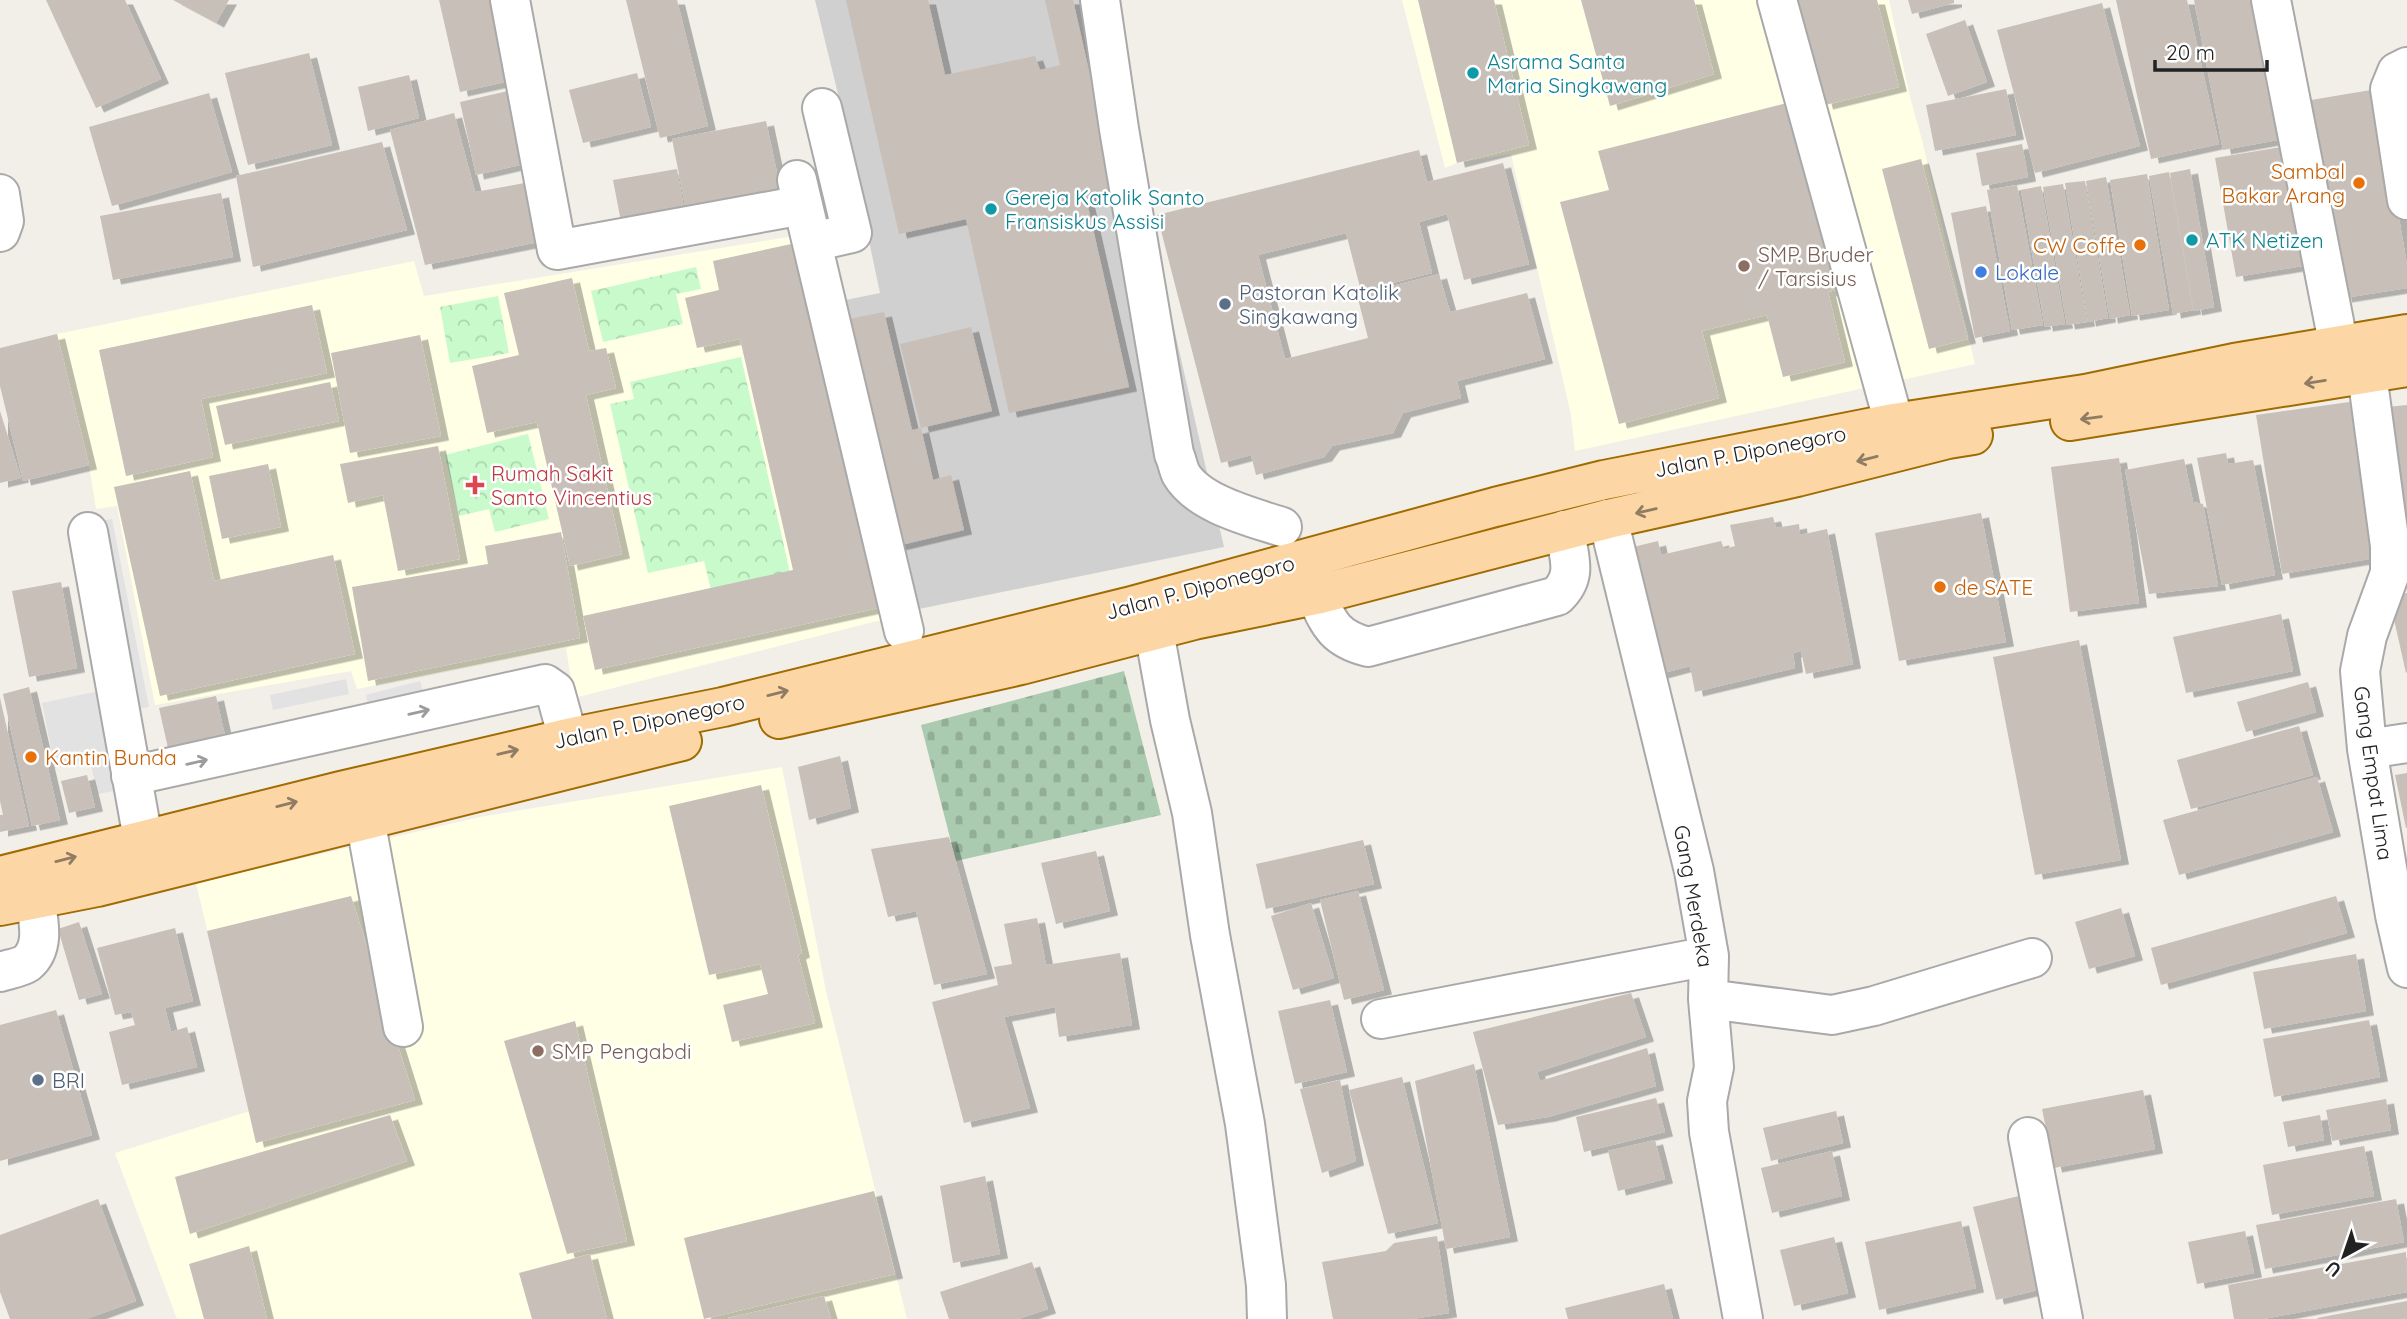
<svg xmlns="http://www.w3.org/2000/svg" width="2407" height="1319" font-family="Quicksand,sans-serif">
<style>
.education{fill:#ffffe5}
.religious{fill:#d0d0d0}
.cemetery{fill:url(#cemetery-stones)}
.park{fill:url(#park-crowns)}
.parking{fill:#e2e2e2}
.building{fill:#c7bfb8;filter:url(#shadow)}
.lines{fill:none;stroke-linecap:round;stroke-linejoin:round}
.minor-casing{stroke:#a9a9a9;stroke-width:42}
.major-casing{stroke:#a06b00;stroke-width:42}
.minor{stroke:#fff;stroke-width:38}
.major{stroke:#fcd6a4;stroke-width:38}
.oneway{stroke:#8f7c63}
.oneway2{stroke:#9c9c9c}
.culture-dot{fill:#0f9aa8;stroke:#fff;stroke-width:2.5}
.food-dot{fill:#e8710a;stroke:#fff;stroke-width:2.5}
.education-dot{fill:#8d6e63;stroke:#fff;stroke-width:2.5}
.shop-dot{fill:#3f7fe0;stroke:#fff;stroke-width:2.5}
.service-dot{fill:#5c6f8a;stroke:#fff;stroke-width:2.5}
.health-dot{fill:#e0444e;stroke:#fff;stroke-width:2.5}
.labels{text-anchor:middle;dominant-baseline:central;stroke-width:5;stroke-linejoin:round;paint-order:stroke}
.culture-label{font-size:21px;fill:#0d838f;stroke:#fff;text-anchor:start}
.food-label{font-size:21px;fill:#c56008;stroke:#fff;text-anchor:end}
.education-label{font-size:21px;fill:#785e54;stroke:#fff;text-anchor:start}
.shop-label{font-size:21px;fill:#366cbe;stroke:#fff;text-anchor:start}
.service-label{font-size:21px;fill:#4e5e75;stroke:#fff;text-anchor:start}
.street-label{font-size:21px;fill:#222;stroke:#fff}
.health-label{font-size:21px;fill:#be3a42;stroke:#fff;text-anchor:start}
</style>
<defs>
<pattern id="cemetery-stones" width="16" height="16" patternUnits="userSpaceOnUse" patternTransform="scale(1.75)"><rect width="16" height="16" fill="#aacbaf"/><path d="M2 7V4a2 2 0 0 1 4 0v3zM10 15v-3a2 2 0 0 1 4 0v3z" fill="#92ae96"/></pattern>
<pattern id="park-crowns" width="20" height="18" patternUnits="userSpaceOnUse" patternTransform="scale(1.75)"><rect width="20" height="18" fill="#c8facc"/><path d="M2 6a3 3 0 1 1 6 0M12 15a3 3 0 1 1 6 0" fill="none" stroke="#acd6af"/></pattern>
<filter id="shadow"><feDropShadow dx="8" dy="4.5" stdDeviation="0" flood-color="#0004"/></filter>
</defs>
<rect width="100%" height="100%" fill="#f2efe9"/>
<path class="education" d="M1402 0H1889L1910 97 1922 140 1975 364 1575 451 1571 415 1511 154 1457 163 1445 168Z
M801 235 889 618 574 698 566 648 357 689 351 671 155 705 117 506 96 509 89 465 57 334 414 261 424 296Z
M782 767 826 991 907 1319H177L115 1153 250 1111 196 883 480 817Z"/>
<path class="religious" d="M815 0H1099L1224 547 909 611 836 302 880 293 838 94Z"/>
<path class="cemetery" d="M1124 671 1161 815 956 861 921 725Z"/>
<path class="park" d="M696 267 701 289 676 294 683 324 603 342 591 291Z
M498 296 509 353 450 363 440 307Z
M741 357 791 577 712 594 704 561 648 573 610 404 634 399 630 382Z
M528 434 549 519 495 532 489 509 459 516 445 455Z"/>
<path class="parking" d="M112 519 149 707 134 710 97 522Z
M346 679 349 694 273 710 270 695Z
M420 681 423 691 368 705 366 695Z
M99 691 119 790 98 794 90 762 55 768 42 703Z"/>
<path class="building" d="M46 0H125L161 79 96 108Z
M173 0H229L216 23Z
M439 0H506L523 78 460 92Z
M626 0H677L708 126 660 138Z
M846 0H928L945 75 1035 56 1040 70 1060 65 1045 0H1073L1116 191 1086 198 1129 387 1009 413 966 219 899 234Z
M1418 0H1494L1529 145 1457 163Z
M1581 0H1694L1714 74 1610 106Z
M1798 0H1877L1899 87 1825 105Z
M1908 0H1954V3L1912 14Z
M2116 0H2187L2219 144 2151 159Z
M2194 0H2258L2283 139 2223 150Z
M2102 3 2140 146 2035 173 1997 30Z
M1965 20 1987 82 1948 96 1926 34Z
M309 53 332 145 248 165 225 73Z
M637 73 651 127 583 143 569 90Z
M409 75 419 118 368 131 358 87Z
M521 88 537 161 476 175 460 102Z
M2006 89 2016 135 1935 151 1926 105Z
M2377 89 2407 265V288L2344 298 2311 100Z
M209 93 232 172 112 206 89 127Z
M1799 100 1848 287 1828 292 1845 362 1783 377 1767 315 1702 331 1719 398 1619 424 1560 202 1609 190 1598 151Z
M454 113 475 192 541 180 553 239 425 265 390 130Z
M766 121 781 192 686 210 672 139Z
M382 142 407 230 253 267 236 176Z
M2022 144 2028 177 1982 186 1976 153Z
M2287 146 2308 265 2236 277 2215 158Z
M1419 150 1427 182 1503 163 1529 264 1464 280 1447 214 1419 222 1432 273 1361 291 1346 233 1258 255 1285 359 1368 338 1357 295 1439 274 1450 312 1527 293 1545 359 1457 381 1461 398 1403 413 1393 433 1332 446 1324 457 1256 475 1251 455 1221 463 1157 215Z
M1921 159 1968 339 1929 349 1882 169Z
M677 169 685 215 622 227 613 180Z
M2190 169 2214 307 2194 311 2170 173Z
M2169 172 2193 310 2173 314 2149 176Z
M2147 174 2169 310 2132 316 2110 180Z
M2106 177 2130 315 2110 319 2086 181Z
M2085 181 2108 318 2088 322 2065 183Z
M2063 184 2087 322 2067 325 2043 187Z
M2017 185 2043 325 2012 330 1987 190Z
M2041 186 2065 324 2045 327 2021 190Z
M221 193 233 257 113 280 100 216Z
M1986 206 2010 331 1975 338 1951 213Z
M796 243 878 608 595 670 583 616 793 570 740 339 697 348 685 298 719 290 713 261Z
M572 278 589 351 606 348 616 388 586 395 622 554 570 566 537 422 487 433 472 366 519 355 504 293Z
M312 305 327 373 201 399 213 457 126 476 99 350Z
M884 312 912 430 921 428 933 480 951 475 964 530 897 546 844 320Z
M971 327 992 411 921 428 900 344Z
M57 334 89 465 23 481 0 386V348Z
M420 335 441 436 350 453 331 353Z
M330 382 339 421 225 445 216 406Z
M2357 401 2381 557 2282 574 2256 415Z
M2407 405V548L2387 407Z
M0 411 21 478 0 483Z
M438 446 460 559 398 571 383 495 348 503 340 464Z
M2226 453 2228 464 2253 460 2275 575 2222 585 2197 458Z
M2119 458 2139 603 2070 612 2051 467Z
M2184 459 2193 502 2203 504 2218 586 2149 594 2125 470Z
M268 464 281 527 222 539 209 476Z
M190 471 214 581 333 555 355 654 160 696 114 487Z
M1981 513 2006 642 1899 661 1875 533Z
M1773 517 1776 528 1799 524 1800 535 1827 529 1853 664 1806 674 1801 651 1793 653 1795 668 1695 692 1690 666 1660 674 1629 548 1658 541 1661 555 1721 541 1724 549 1735 546 1730 525Z
M561 532 580 638 368 681 352 587 488 564 485 546Z
M61 582 77 668 29 677 12 591Z
M2407 593V672L2406 673 2389 597Z
M2281 614 2293 671 2186 693 2173 637Z
M2079 640 2121 860 2035 875 1993 657Z
M2308 682 2316 712 2246 732 2237 702Z
M29 687 60 820 32 826 3 694Z
M216 696 227 745 170 757 159 708Z
M0 698 29 826 0 832V815H3L0 801Z
M2299 726 2313 775 2191 809 2177 760Z
M840 756 851 808 809 820 798 767Z
M2407 773V828H2406L2395 775Z
M87 775 95 807 69 813 61 781Z
M2317 777 2333 832 2179 875 2163 820Z
M761 785 802 953 798 955 815 1023 732 1042 723 1005 768 994 760 964 709 975 669 806Z
M949 837 987 974 934 985 916 911 888 917 871 849Z
M1363 840 1374 884 1266 909 1256 864Z
M1096 851 1110 911 1056 924 1041 863Z
M1358 891 1384 990 1344 1000 1320 900Z
M351 896 415 1100 256 1143 207 931Z
M2336 896 2347 933 2161 985 2151 948Z
M1311 903 1334 978 1293 990 1271 916Z
M2121 908 2135 956 2089 969 2075 922Z
M1037 918 1046 965 1120 953 1132 1025 1059 1037 1055 1007 1004 1017 1030 1108 964 1123 932 1002 998 985 994 967 1012 964 1004 924Z
M79 922 102 994 79 1000 58 929Z
M175 928 193 1001 165 1008 171 1032 187 1027 197 1067 122 1085 109 1032 135 1025 131 1012 115 1015 97 948Z
M2356 954 2366 1011 2264 1029 2253 972Z
M1631 993 1646 1037 1537 1072 1540 1081 1647 1048 1656 1086 1548 1117 1498 1125 1473 1032Z
M1330 1000 1347 1072 1295 1084 1278 1011Z
M56 1010 92 1135 0 1161V1025Z
M2369 1020 2380 1077 2274 1097 2263 1039Z
M575 1021 627 1241 567 1254 504 1041Z
M1474 1064 1510 1237 1446 1249 1415 1081Z
M1402 1077 1438 1223 1388 1234 1349 1090Z
M1340 1080 1356 1161 1322 1173 1300 1089Z
M2143 1090 2155 1149 2054 1168 2042 1109Z
M1656 1098 1665 1132 1584 1152 1576 1117Z
M2386 1099 2391 1130 2332 1141 2326 1110Z
M1836 1111 1843 1143 1771 1161 1763 1128Z
M390 1115 407 1161 190 1234 175 1177Z
M2320 1115 2324 1140 2288 1147 2283 1122Z
M1655 1140 1665 1179 1618 1191 1608 1151Z
M2364 1146 2374 1196 2272 1215 2263 1165Z
M1832 1151 1842 1196 1772 1213 1761 1168Z
M985 1176 1000 1254 953 1263 940 1186Z
M874 1191 895 1274 704 1319 684 1238Z
M2019 1196 2042 1289 1996 1300 1973 1207Z
M98 1199 136 1301 86 1319H10L0 1292V1235Z
M2396 1199 2404 1242 2265 1269 2256 1225Z
M1961 1221 1976 1288 1879 1310 1865 1242Z
M2245 1231 2254 1273 2197 1284 2188 1242Z
M1437 1236 1449 1313 1412 1319H1333L1322 1262 1386 1251 1394 1243Z
M1834 1237 1848 1293 1794 1306 1780 1250Z
M249 1246 267 1319H204L189 1264Z
M2406 1252 2407 1292 2263 1319H2234L2228 1285Z
M590 1254 607 1319H532L519 1273Z
M1032 1262 1048 1309 1018 1319H949L940 1292Z
M1664 1284 1673 1319H1568L1565 1308Z
M824 1296 831 1319H728V1318Z
M2407 1301V1319H2318L2317 1318Z"/>
<g class="lines">
<g class="minor-casing">
<path id="minor" d="M510 0 557 250 803 205
M1100 0 1119 129 1174 454C1177 460 1178 468 1181 474 1198 504 1252 517 1282 527
M1777 0 1894 423
M2271 0 2339 347
M2407 67 2397 72 2390 89 2407 200
M797 180 904 631
M0 194 4 221 0 232
M812 242 852 233 822 108
M2367 374 2390 546V573L2367 636 2360 671 2367 749 2395 915 2407 968
M1608 519 1694 871 1709 956 1708 999 1714 1067 1707 1101 1709 1132 1743 1319
M88 532 143 839
M1316 595C1329 624 1334 638 1368 647L1557 596C1579 575 1568 557 1565 530
M1154 631 1170 720 1192 813 1210 935 1245 1124 1266 1285 1267 1319
M2367 749 2407 743
M131 776 545 684 555 691 568 738
M365 819 403 1027
M0 972C8 969 20 968 27 963 46 947 38 919 35 898
M1708 999 1832 1015 1874 1006 2032 958
M1381 1019 1709 956
M2028 1137 2063 1319"/>
</g>
<g class="major-casing">
<path id="major" d="M2070 421 2407 367
M779 719 1021 665 1194 620 1316 595 1608 519 1797 477 1948 439 1973 435
M0 876 341 791 568 738 723 707 1128 607 1495 507 1604 480 1894 423 2085 394 2234 363 2407 334
M0 906 97 887 682 741"/>
</g>
<use href="#minor" class="minor"/>
<use href="#major" class="major"/>
</g>
<defs><path id="oneway-shaft" d="M-6 0H5M1.5-3L5.5 0L1.5 3" fill="none" stroke-width="1.6" stroke-linecap="round" stroke-linejoin="round" transform="scale(1.75)"/></defs>
<g class="oneway">
<use href="#oneway-shaft" transform="translate(2315 382) rotate(171)"/>
<use href="#oneway-shaft" transform="translate(2091 418) rotate(172)"/>
<use href="#oneway-shaft" transform="translate(1867 459) rotate(166)"/>
<use href="#oneway-shaft" transform="translate(1646 511) rotate(167)"/>
<use href="#oneway-shaft" transform="translate(778 693) rotate(-14)"/>
<use href="#oneway-shaft" transform="translate(508 752) rotate(-13)"/>
<use href="#oneway-shaft" transform="translate(287 804) rotate(-14)"/>
<use href="#oneway-shaft" transform="translate(66 859) rotate(-14)"/>
</g>
<g class="oneway2">
<use href="#oneway-shaft" transform="translate(419 712) rotate(-13)"/>
<use href="#oneway-shaft" transform="translate(197 762) rotate(-13)"/>
</g>
<g class="culture-dot">
<circle cx="1473" cy="73" r="7"/>
<circle cx="991" cy="209" r="7"/>
<circle cx="2192" cy="240" r="7"/>
</g>
<g class="food-dot">
<circle cx="2359" cy="183" r="7"/>
<circle cx="2140" cy="245" r="7"/>
<circle cx="1940" cy="587" r="7"/>
<circle cx="31" cy="757" r="7"/>
</g>
<g class="education-dot">
<circle cx="1744" cy="266" r="7"/>
<circle cx="538" cy="1051" r="7"/>
</g>
<circle class="shop-dot" cx="1981" cy="272" r="7"/>
<g class="service-dot">
<circle cx="1225" cy="304" r="7"/>
<circle cx="38" cy="1080" r="7"/>
</g>
<path class="health-dot" d="M471.5 474.5h7v7h7v7h-7v7h-7v-7h-7v-7h7z"/>
<g class="labels">
<g class="culture-label">
<text x="1487" y="61">Asrama Santa<tspan x="1487" dy="24">Maria Singkawang</tspan></text>
<text x="1005" y="197">Gereja Katolik Santo<tspan x="1005" dy="24">Fransiskus Assisi</tspan></text>
<text x="2206" y="240">ATK Netizen</text>
</g>
<g class="food-label">
<text x="2345" y="171">Sambal<tspan x="2345" dy="24">Bakar Arang</tspan></text>
<text x="2126" y="245">CW Coffe</text>
<text x="1954" y="587" text-anchor="start">de SATE</text>
<text x="45" y="757" text-anchor="start">Kantin Bunda</text>
</g>
<g class="education-label">
<text x="1758" y="254">SMP. Bruder<tspan x="1758" dy="24">/ Tarsisius</tspan></text>
<text x="552" y="1051">SMP Pengabdi</text>
</g>
<g class="shop-label">
<text x="1995" y="272">Lokale</text>
</g>
<g class="service-label">
<text x="1239" y="292">Pastoran Katolik<tspan x="1239" dy="24">Singkawang</tspan></text>
<text x="52" y="1080">BRI</text>
</g>
<g class="street-label">
<text transform="translate(1750 451) rotate(-11)">Jalan P. Diponegoro</text>
<text transform="translate(1200 587) rotate(-15)">Jalan P. Diponegoro</text>
<text transform="translate(649 721) rotate(-12)">Jalan P. Diponegoro</text>
<text transform="translate(2374 773) rotate(82)">Gang Empat Lima</text>
<text transform="translate(1694 896) rotate(80)">Gang Merdeka</text>
</g>
<g class="health-label">
<text x="491" y="473">Rumah Sakit<tspan x="491" dy="24">Santo Vincentius</tspan></text>
</g>
</g>
<g transform="translate(2344 1256) rotate(220)" stroke="#ffffff" stroke-width="5" paint-order="stroke">
<path d="M0-5L12 26L0 18L-12 26Z" fill="#222222"/>
<text y="-10" font-size="19" font-weight="bold" text-anchor="middle" fill="#222222">U</text>
</g>
<path d="M2155 60v10h112v-10" fill="none" stroke="#222222" stroke-width="3.5"/>
<text x="2166" y="60" font-size="21" fill="#222222" stroke="#ffffff" stroke-width="5" paint-order="stroke">20 m</text>
</svg>
